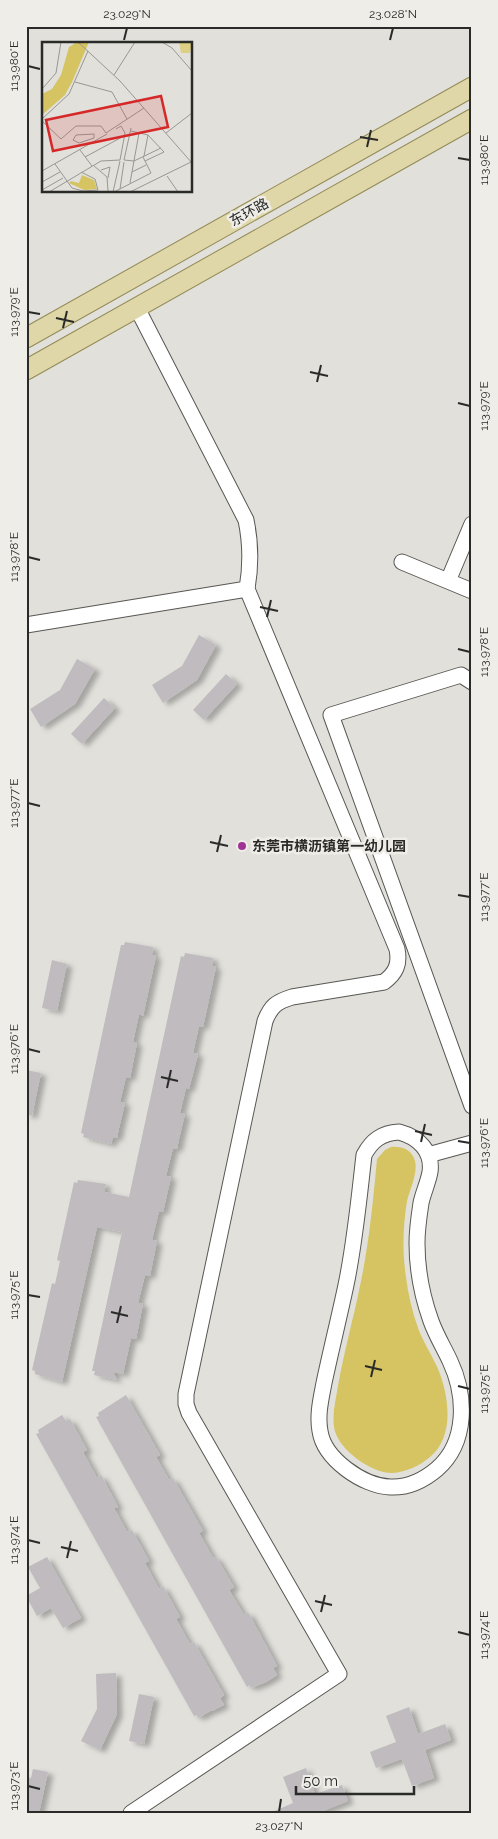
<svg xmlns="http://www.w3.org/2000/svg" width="498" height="1839" font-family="Raleway,'Noto Sans SC',sans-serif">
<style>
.water{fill:#d5c461}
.building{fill:#bfbbbf;filter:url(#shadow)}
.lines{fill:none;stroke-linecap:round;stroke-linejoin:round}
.minor-casing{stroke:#585753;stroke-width:17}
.major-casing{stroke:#928a56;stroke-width:21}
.minor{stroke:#fff;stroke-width:15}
.major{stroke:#dfd7a8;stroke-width:19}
.ticks{fill:none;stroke:#2a2a28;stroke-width:2}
.poi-dot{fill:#9f3494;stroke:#eeede8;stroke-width:2}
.labels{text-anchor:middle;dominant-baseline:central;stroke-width:5;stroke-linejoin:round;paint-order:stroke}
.street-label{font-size:14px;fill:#2a2a28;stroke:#eeede8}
.poi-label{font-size:14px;font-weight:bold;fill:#2a2a28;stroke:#eeede8;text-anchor:start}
.inset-road{fill:none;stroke:#989793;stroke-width:1}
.view{fill:#d62828;fill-opacity:0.15;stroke:#d62828;stroke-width:2.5}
.inset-edge{fill:none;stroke:#2a2a28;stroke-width:2.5}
.neatline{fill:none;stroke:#2a2a28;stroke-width:2}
.ticks-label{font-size:12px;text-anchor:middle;fill:#2a2a28}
</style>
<defs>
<filter id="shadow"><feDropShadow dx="5.5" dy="3" stdDeviation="2.5" flood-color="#0004"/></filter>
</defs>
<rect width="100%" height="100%" fill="#e1e0db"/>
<path class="water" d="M391 1147C402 1146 412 1150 415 1161 418 1173 410 1189 407 1201 403 1226 402 1251 406 1277 408 1294 412 1311 418 1328 423 1342 432 1355 438 1369 449 1396 455 1436 430 1457 419 1466 407 1472 392 1473 371 1473 337 1449 334 1427 332 1413 336 1399 338 1386 344 1352 353 1320 360 1286 369 1244 373 1202 377 1159L385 1150Z"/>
<path class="building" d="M199 635 216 645 197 680 163 703 152 685 182 666Z
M77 659 95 669 75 704 41 727 30 709 60 690Z
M226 674 237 684 204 720 193 710Z
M104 698 115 708 82 744 71 734Z
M125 942 153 947 152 955 156 956 143 1016 139 1014 133 1042 137 1043 130 1078 126 1077 120 1102 125 1103 119 1128 117 1138 113 1137 111 1144 83 1137 84 1134 81 1133 121 945H124Z
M185 953 213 958 212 966 216 967 203 1027 199 1026 193 1053 198 1054 189 1089 186 1088 180 1113 185 1114 179 1139 177 1149 173 1148 166 1176 171 1177 163 1212 159 1211 152 1240 157 1241 150 1276 145 1275 138 1303 143 1304 136 1339 131 1338 123 1374 113 1372 117 1380 94 1375 95 1371H92L122 1232 97 1227 62 1382 35 1374V1371L32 1370 52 1283 55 1284 60 1261 57 1260 74 1182 77 1183 78 1180 106 1184 104 1192 129 1197 178 970 181 956 184 957Z
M52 960 67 964 57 1011 42 1008Z
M26 1070 41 1073 32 1115H26Z
M126 1395 160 1455 156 1457 169 1480 173 1478 203 1531 199 1533 213 1558 216 1557 234 1587 229 1590 244 1615 248 1612 277 1666 273 1668 277 1675 266 1682 251 1688 250 1685 247 1687 96 1417 99 1416 98 1413Z
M62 1415 66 1421 70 1419 87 1450 83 1452 97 1478 101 1475 118 1507 114 1508 127 1532 132 1530 149 1561 145 1563 159 1589 163 1586 180 1617 176 1619 190 1644 194 1642 224 1695 220 1698 224 1705 212 1711V1710L198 1718 197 1715 194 1716 36 1434 39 1433 38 1430Z
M47 1557 81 1618 63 1628 51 1608 37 1616 26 1596 40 1588 28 1567Z
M116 1673 117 1714 100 1750 81 1741 97 1709 96 1674Z
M139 1694 154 1697 144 1744 129 1741Z
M409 1707 418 1734 445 1724 451 1740 425 1750 434 1778 412 1786 402 1759 376 1768 370 1752 396 1742 386 1716Z
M306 1768 315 1794 342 1785 348 1801 318 1813H270L293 1803 283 1777Z
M33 1769 48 1772 39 1813H26V1777L31 1778Z"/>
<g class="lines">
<g class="minor-casing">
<path id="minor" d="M402 562 472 591
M448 581 472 524
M26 625 247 589
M472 682 461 675 331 715 472 1106
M399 1132C418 1137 433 1151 430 1172 428 1183 423 1193 421 1203 419 1216 417 1230 417 1243 417 1270 422 1296 431 1321 436 1335 444 1348 450 1361 466 1395 468 1442 437 1469 424 1480 408 1488 390 1487 363 1486 324 1459 320 1431 317 1415 321 1399 324 1383 331 1350 339 1318 346 1285 355 1242 359 1198 364 1155 372 1140 382 1133 399 1132Z
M428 1155 472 1143
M131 1813 339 1674 189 1413 186 1404V1394L265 1021C271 1006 276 1002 292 997L384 982C396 973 400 964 397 949L247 589C251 566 251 544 246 520L137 308"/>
</g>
<g class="major-casing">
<path id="major" d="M26 338 472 87
M26 370 472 119"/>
</g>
<use href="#minor" class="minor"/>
<use href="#major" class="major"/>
</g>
<path class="ticks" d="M124 40 127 28M390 40 393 28M28 66 40 69M360 137 378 140M367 147 371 130M458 158 470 160M28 312 40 314M56 318 74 322M63 328 67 311M310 372 328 376M317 382 321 365M458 403 470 406M28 557 40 560M260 607 278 611M267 617 271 600M458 649 470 652M28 803 40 806M210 842 228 846M217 852 221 835M458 895 470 897M28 1049 40 1052M161 1077 178 1081M167 1088 171 1070M415 1131 432 1135M458 1141 470 1143M421 1142 425 1124M28 1295 40 1297M111 1312 128 1316M117 1323 121 1306M365 1366 382 1370M371 1377 375 1360M458 1386 470 1389M28 1540 40 1543M61 1547 78 1551M67 1558 71 1541M315 1601 332 1605M321 1612 325 1595M458 1632 470 1635M28 1786 40 1789M279 1812 281 1799"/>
<circle class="poi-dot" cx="242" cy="846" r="5"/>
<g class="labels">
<g class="street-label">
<text transform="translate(249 212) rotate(-29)">东环路</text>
</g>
<g class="poi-label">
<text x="252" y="846">东莞市横沥镇第一幼儿园</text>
</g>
</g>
<g transform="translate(42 42)">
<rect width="150" height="150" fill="#e1e0db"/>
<path d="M137 0H150L148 11H139Z" fill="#ddd084"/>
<path d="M35 0H47L30 40 23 53 0 73V52L10 47 19 33 27 5ZM40 133 52 138 55 147 42 148 27 141 29 139 37 141Z" fill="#d5c461"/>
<path class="inset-road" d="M36 0 78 39 150 121M120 0 130 6 150 29M72 33 93 0M33 40 70 50 85 77M0 47 14 31 19 0M0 77 27 52 46 9M0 79 19 97 34 84H59L64 91 102 66M89 86 82 118 92 119 119 106M74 87 79 84 83 91 78 118M89 89 106 93 122 110 103 119M124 91 150 71M52 92V96L37 101 31 98 34 93ZM38 108 50 124M102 114 106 93M43 115 82 94M13 122 30 146 41 149 56 148 53 137 39 130M51 123 65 135 66 149M59 128 68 125 66 136M0 129 65 92M90 130 104 123M125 134 136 150M0 140 18 130M88 141 97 91M78 147 82 120M0 148 21 136M7 150 59 119 78 118M71 150 78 119M72 150 109 131 101 115M88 150 149 120"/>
<path class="view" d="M119 54 126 85 11 109 4 78Z"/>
<rect width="150" height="150" class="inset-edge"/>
</g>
<rect width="498" height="1839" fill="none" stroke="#eeede8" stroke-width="55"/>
<path d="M296 1786v8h118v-8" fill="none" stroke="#2a2a28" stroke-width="2.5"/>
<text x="303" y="1786" font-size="15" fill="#2a2a28" stroke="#eeede8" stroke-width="4" paint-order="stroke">50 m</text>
<rect x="28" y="28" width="442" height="1784" class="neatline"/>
<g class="ticks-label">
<text x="127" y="18">23.029°N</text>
<text x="393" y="18">23.028°N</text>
<text transform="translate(14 66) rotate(-90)" y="4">113.980°E</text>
<text transform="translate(484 160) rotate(-90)" y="4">113.980°E</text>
<text transform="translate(14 312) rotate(-90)" y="4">113.979°E</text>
<text transform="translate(484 406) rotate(-90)" y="4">113.979°E</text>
<text transform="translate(14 557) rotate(-90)" y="4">113.978°E</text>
<text transform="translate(484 652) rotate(-90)" y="4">113.978°E</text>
<text transform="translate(14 803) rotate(-90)" y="4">113.977°E</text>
<text transform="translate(484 897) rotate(-90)" y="4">113.977°E</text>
<text transform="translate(14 1049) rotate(-90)" y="4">113.976°E</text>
<text transform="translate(484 1143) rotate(-90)" y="4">113.976°E</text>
<text transform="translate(14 1295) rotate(-90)" y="4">113.975°E</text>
<text transform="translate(484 1389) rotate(-90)" y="4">113.975°E</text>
<text transform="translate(14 1540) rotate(-90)" y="4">113.974°E</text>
<text transform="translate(484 1635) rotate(-90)" y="4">113.974°E</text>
<text transform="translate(14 1786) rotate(-90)" y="4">113.973°E</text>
<text x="279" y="1830">23.027°N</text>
</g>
</svg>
